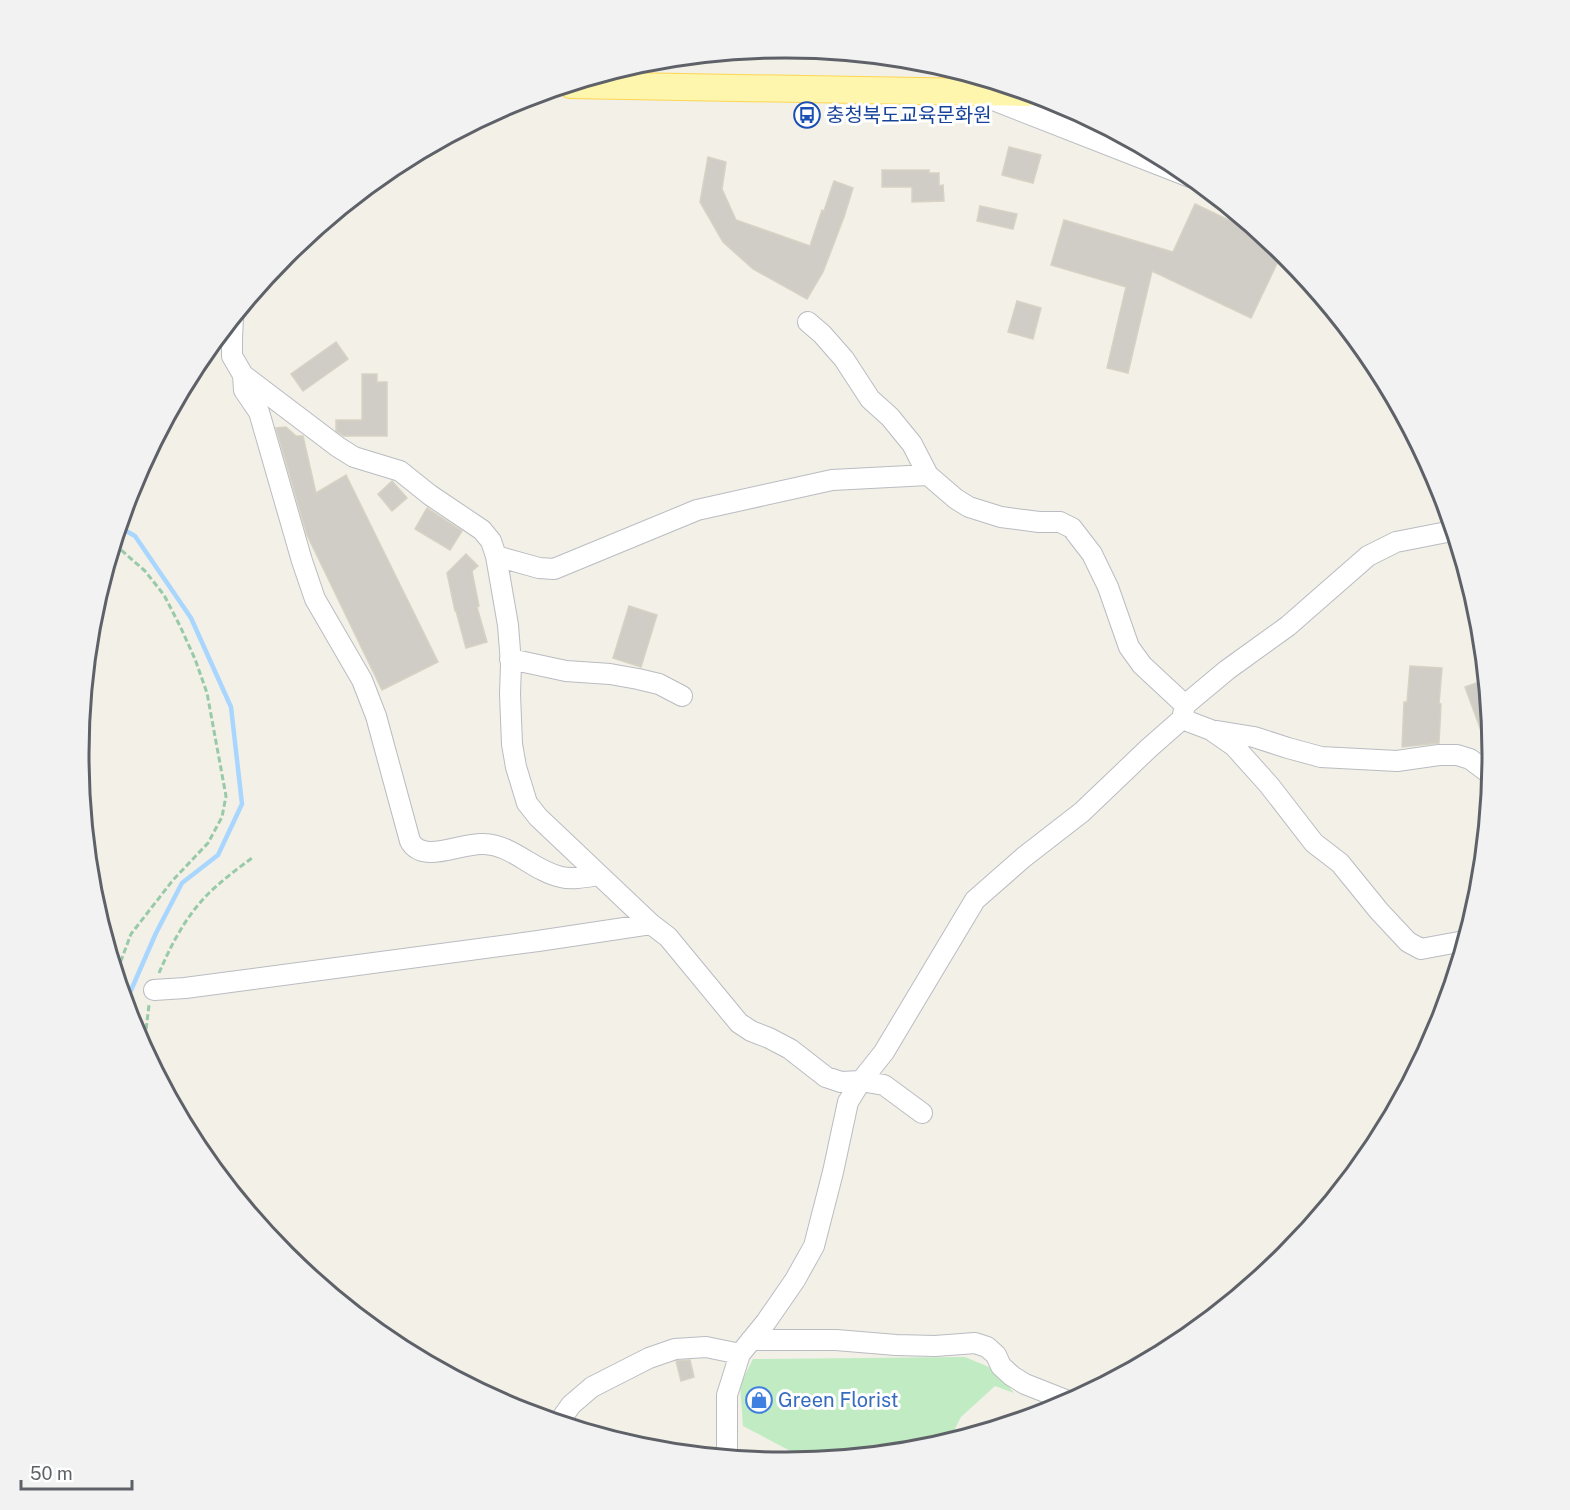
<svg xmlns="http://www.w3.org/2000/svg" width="1570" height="1510" font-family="'Public Sans','Noto Sans KR',sans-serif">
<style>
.green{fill:#c1ebc3}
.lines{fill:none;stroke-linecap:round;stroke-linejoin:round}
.stream{stroke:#a9d6ff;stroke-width:4.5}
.building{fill:#cfcdc5;stroke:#d7d2c4;stroke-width:1.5}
.minor-casing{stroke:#b9bcc1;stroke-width:22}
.major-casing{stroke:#ffd652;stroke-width:28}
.path{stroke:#98caa9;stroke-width:3;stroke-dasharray:6 3;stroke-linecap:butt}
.minor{stroke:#fff;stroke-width:20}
.major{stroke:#fff6ae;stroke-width:26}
.labels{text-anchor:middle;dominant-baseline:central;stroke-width:6;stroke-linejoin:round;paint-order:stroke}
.transit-label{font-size:20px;fill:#164399;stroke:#fff;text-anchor:start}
.shop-label{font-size:20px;fill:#366cbe;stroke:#fff;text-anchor:start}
.rim{fill:none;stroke:#5e6268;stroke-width:3}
</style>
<rect width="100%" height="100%" fill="#f2f0e7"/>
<path class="green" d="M965 1357 996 1370 1014 1393 995 1386 961 1417 949 1440 923 1448 801 1460 796 1454 743 1426 740 1385 753 1359Z"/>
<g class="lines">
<path class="stream" d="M119 527 135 536 191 618 231 707 242 804 218 855 182 883 156 933 125 1004"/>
</g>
<path class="building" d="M1009 147 1041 155 1033 183 1002 175Z
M708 157 726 162 722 189 736 220 810 246 822 210 824 211 834 181 853 188 844 217 823 272 807 299 753 269 723 242 700 202Z
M882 170H929V173H939V186L943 185 944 201 912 202V187H882Z
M1195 204 1260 235 1282 253 1251 318 1152 271 1128 373 1107 368 1126 287 1051 265 1064 220 1173 252Z
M980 206 1017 214 1013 229 977 221Z
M1017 301 1041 308 1033 339 1008 332Z
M336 342 348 359 303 391 291 374Z
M362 374H377V382H387V436H344L336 431V420H362Z
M286 427 296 436H303L316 493 346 475 438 662 382 690 307 535 276 428Z
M392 481 407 498 392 511 378 494Z
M427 508 462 531 450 550 415 529Z
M466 554 478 566 472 571 479 606 477 607 487 642 466 648 456 611H455L447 573Z
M629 606 657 615 641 667 613 658Z
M1410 666 1442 668 1439 704H1441L1439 743 1402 747 1404 702H1407Z
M1485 680 1491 746 1487 747 1465 687Z
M690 1360 694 1377 681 1381 676 1361Z"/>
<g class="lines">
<g class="minor-casing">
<path id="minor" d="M983 96 1190 177
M233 318 232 337V356L243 375 338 447 354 457 400 471 430 495 482 530 491 541 496 556 508 625 511 664 510 694 512 744 516 767 527 803 538 817 651 924 668 937 739 1023 751 1031 769 1038 790 1049 826 1077 841 1082 861 1081 884 1085 922 1113
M808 322 822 334 844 359 870 399 890 417 912 444 928 475 956 499 969 507 1001 517 1039 522H1060L1072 528 1092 554 1108 587 1129 647 1142 665 1185 705
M243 375 244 390 259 412 302 561 315 599 362 680 376 716 410 841C423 865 462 842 484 844 513 845 533 871 561 877 573 880 586 877 598 875
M496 556 539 568 554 569 697 510 832 480 928 475
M510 659 566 671 610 674 638 679 659 684 682 696
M1182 719 1211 730 1234 746 1269 785 1314 843 1340 863 1379 911 1408 942 1421 949 1464 941
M1217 731 1254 737 1288 748 1321 757 1397 761 1439 755H1457L1470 759 1490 774
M154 990 185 988 538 941 651 924
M751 1340H836L896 1345 935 1346 975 1343 987 1347 996 1355 1001 1366 1012 1376 1025 1384 1068 1401
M559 1422 571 1405 592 1387 649 1358 675 1349 706 1347 740 1354
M727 1456V1395L740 1354 766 1322 795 1280 814 1246 833 1172 848 1102 861 1081 884 1052 975 900 1024 857 1082 812 1149 748 1182 719 1185 705 1227 670 1288 626 1368 556 1396 542 1452 531"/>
</g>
<g class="major-casing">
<path id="major" d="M571 85 1027 93"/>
</g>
<path class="path" d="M113 547 120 549 145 571 164 595 180 626 195 659 207 693 226 796 222 817 208 843 173 880 131 934 116 974
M159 973C173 940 191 907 219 884 229 875 241 866 252 858
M144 1047 149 1005"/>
<use href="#minor" class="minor"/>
<use href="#major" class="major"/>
</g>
<defs>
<g id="bus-ring" transform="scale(1.35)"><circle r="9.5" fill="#fff" stroke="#1a4fb4" stroke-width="1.5"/><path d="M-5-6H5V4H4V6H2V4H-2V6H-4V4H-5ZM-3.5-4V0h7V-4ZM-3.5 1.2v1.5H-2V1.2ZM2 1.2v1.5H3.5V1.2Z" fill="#1a4fb4"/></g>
<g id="shop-ring" transform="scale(1.35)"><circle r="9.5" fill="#fff" stroke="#3f7fe0" stroke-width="1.5"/><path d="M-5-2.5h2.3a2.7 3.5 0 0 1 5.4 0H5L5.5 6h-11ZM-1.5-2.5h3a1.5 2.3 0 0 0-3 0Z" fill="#3f7fe0"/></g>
</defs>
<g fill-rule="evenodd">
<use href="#bus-ring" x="807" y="115"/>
<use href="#shop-ring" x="759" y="1400"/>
</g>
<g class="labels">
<g class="transit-label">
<text x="826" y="115">충청북도교육문화원</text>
</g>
<g class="shop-label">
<text x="778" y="1400">Green Florist</text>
</g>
</g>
<path d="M0 0H1570V1510H0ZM785 58H786A696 696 0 0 1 1482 754V756A696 696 0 0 1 786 1452H785A696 696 0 0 1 89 756V754A696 696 0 0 1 785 58Z" fill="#f2f2f3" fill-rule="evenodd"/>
<path class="rim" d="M785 58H786A696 696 0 0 1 1482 754V756A696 696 0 0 1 786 1452H785A696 696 0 0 1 89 756V754A696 696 0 0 1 785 58Z"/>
<path d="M21 1480v9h111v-9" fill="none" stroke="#5e6268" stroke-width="3"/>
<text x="30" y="1480" font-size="18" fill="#5e6268" stroke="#ffffff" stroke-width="4.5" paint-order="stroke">50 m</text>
</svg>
